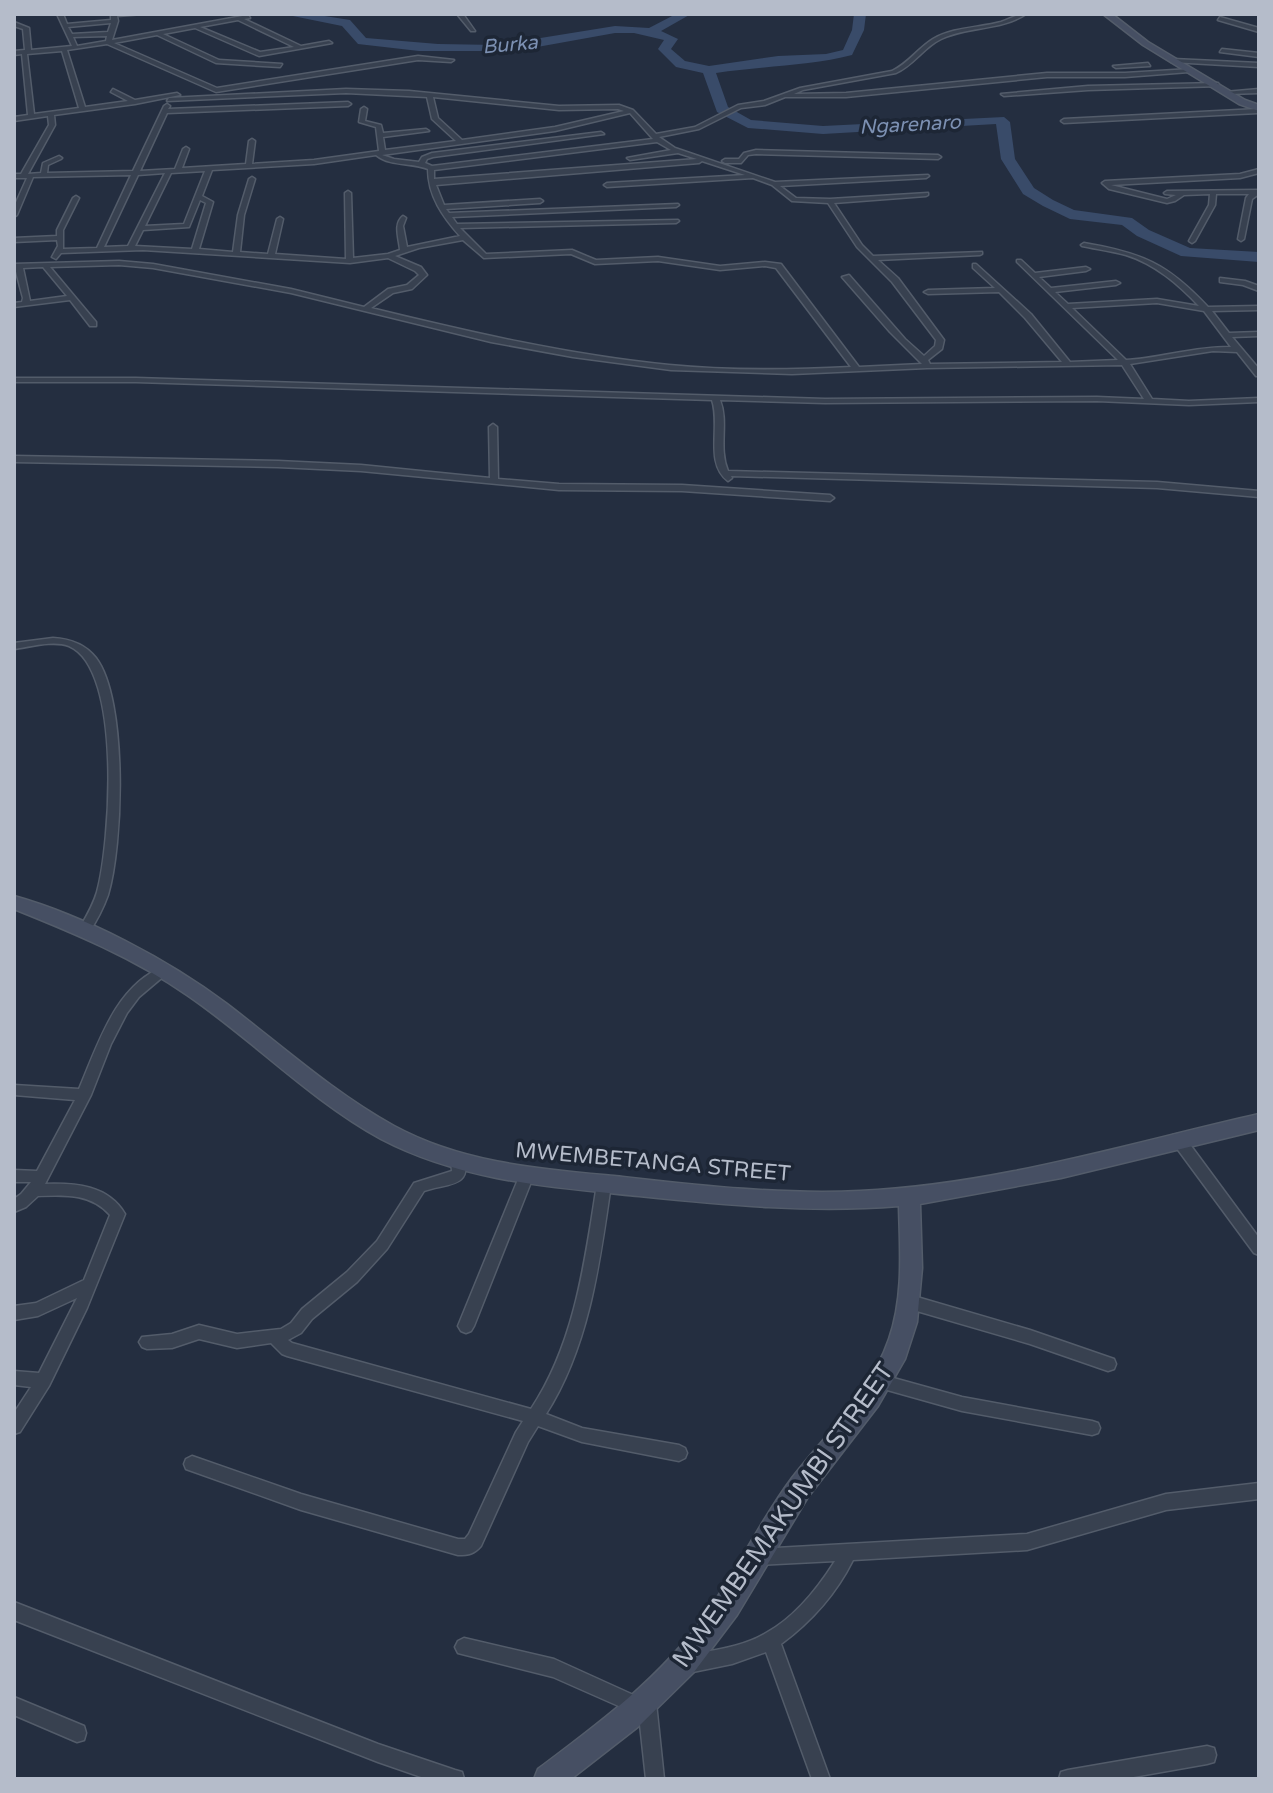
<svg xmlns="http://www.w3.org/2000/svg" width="1273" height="1793" font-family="'Varela Round',sans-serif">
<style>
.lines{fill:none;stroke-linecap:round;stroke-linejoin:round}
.river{fill:#394b69;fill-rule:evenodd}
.street-casing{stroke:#535c6a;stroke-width:3}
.secondary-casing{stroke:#535c6a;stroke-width:3}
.street{fill:#384150;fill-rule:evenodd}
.secondary{fill:#464f63;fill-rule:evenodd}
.labels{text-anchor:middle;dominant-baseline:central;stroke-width:7;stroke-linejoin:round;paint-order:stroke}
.far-water-label{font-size:20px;font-style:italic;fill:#7c90b2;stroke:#1d2635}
.street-label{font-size:22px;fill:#b5bcca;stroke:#1d2635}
.near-street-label{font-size:26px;fill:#b5bcca;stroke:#1d2635}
</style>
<rect width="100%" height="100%" fill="#242e40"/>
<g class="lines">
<path class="river" d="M283 14H312L350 20 366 38 438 44 497 45 615 26 649 28 676 14H691L661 31 678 39 671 49 685 61 709 66 778 56 826 54 843 50 852 30 854 14H866L864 30 852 55C810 66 761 66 716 73L728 107 751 120 823 126 1004 117 1010 122 1015 159 1034 188 1053 200 1074 210 1132 218 1149 230 1190 248 1259 252V262L1181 256 1137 236 1122 225 1070 219 1043 206 1023 194 1001 159 996 124 823 134 748 128 717 112 703 73 676 67 658 49 664 40 634 33H615L515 51H419L358 44 342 26Z"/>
<g class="street-casing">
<path id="street" d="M57 14H63L67 24 111 20V14H143L117 16 118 21 112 40 248 15 250 18 244 19 301 46 329 41 332 43 259 56 195 28 163 34 219 60 282 64 280 67 216 63 157 35 114 43 217 88 418 56 454 60 451 62 418 60 216 92 107 44 67 50 85 107 128 101 111 92 113 89 135 100 177 93 180 95 135 104 54 115 55 125 28 174 41 173 43 163 59 156 62 158 61 159 48 165 47 173 133 171 164 106 167 104 170 106 168 109 348 102 351 104 348 106 167 113 140 171 175 169 183 149 186 147 189 149 182 168 246 164 249 141 252 139 255 141 252 164 314 160 379 151 376 127 359 122 361 109 364 107 367 109 365 121 381 125 383 133 426 129 429 131 383 137 385 150 456 141 432 119 427 97 346 93 167 101 169 98 346 89 409 91 559 106 619 105 633 110 656 134 695 127 738 105 764 101 800 88 892 71C909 63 918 48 933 39 953 27 979 28 1001 22 1010 19 1017 14 1026 14 1000 31 968 26 941 39 924 47 914 65 896 73L803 90 794 94 846 93 1047 73H1125L1191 69 1189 72 1125 77H1047L846 97H785L765 105 741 108 699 129 659 137 675 148 775 182 928 175 929 176 926 178 780 186 796 198 830 199 928 193V195L926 196 834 203 862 245 873 256 982 252V254L980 255 878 260 898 278 944 340 942 349 928 360 930 364 1062 362 1025 318 999 292 928 294 924 292 928 290 995 288 973 268V264H976L1031 314 1070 362 1118 360 1017 262V260H1021L1035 273 1086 267 1090 269 1086 271 1039 277 1051 288 1116 281 1120 283 1116 285 1055 292 1068 304 1157 299 1199 306C1178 284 1155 264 1126 255 1111 251 1096 249 1082 246L1081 245 1084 243C1142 253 1167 263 1208 307L1259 306V310L1212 311 1229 333 1259 332V336L1232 337 1259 369V376H1256L1237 352 1213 351 1130 364 1152 399 1189 401 1259 398V402L1189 405 1097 401 825 403 720 400C729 423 718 447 728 471L1157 482 1259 491V497L1157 488 731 476 732 478 728 481C704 463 721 426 712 400L136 382H14V378H136L825 399 1097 397 1144 399 1122 365 927 368 792 374 671 370 573 357 491 342 291 293 153 268 119 265 50 267 96 322V326H90L70 300 14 307V303L22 302 23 298 14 264 119 261 153 264 291 289 364 307 388 289 407 285 419 275 415 271 388 258 350 263 143 250 61 253 56 259 52 257 58 246 57 240 14 242V238L57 236V230L73 198 76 196 79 198 63 230V249L97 248 131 175 33 177 17 215 14 217V207L27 178H14V174H21L49 125 48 116 14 121V117L28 115 22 54 14 55V51L25 50 23 29 14 26V22L29 28 31 50 72 46ZM238 20 294 47 260 52 200 27ZM111 23 108 32 72 34 68 27ZM107 36 106 41 77 46 73 37ZM62 51 79 108 34 114 27 54ZM433 97 559 110 618 109 624 111 555 127 462 140 438 118ZM630 113 653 139 432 166 425 163 427 159 433 157 604 134 601 132 432 153 422 157 419 162 394 159 382 155 555 131ZM657 142 671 150 627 158 630 160 678 153 697 159 434 179V170ZM376 155C391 167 411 162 428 169 428 196 443 217 460 236L407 247 403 226 406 218 403 216C393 224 399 238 400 250L388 254 353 258 351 193 348 191 345 193 346 259 275 254 283 219 280 217 277 219 268 254 240 252 244 215 255 179 252 177 249 179 238 215 233 252 199 249 213 202 202 196 212 170 314 164ZM702 161 745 175 607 183 604 185 607 187 753 178 772 185 792 201 828 203 857 247 892 282 936 340 935 346 924 356 905 339 849 275 842 277 890 332 922 364 859 367 781 264 765 262 720 266 658 257 596 260 572 250 486 254 460 228 676 223 679 221 678 220 457 224 452 217 676 207 679 205 678 204 449 213 446 209 540 203 543 201 540 199 444 205 436 185 699 163ZM205 171 184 224 145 226 171 173ZM165 173 128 246 104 247 138 175ZM200 200 206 203 192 249 135 246 143 230 189 227ZM463 240 484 258 571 254 595 264 658 261 720 270 765 266 776 268 851 367C791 370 729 371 669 365 568 355 469 332 371 308L393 293 412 289 427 275 421 267 395 256 419 248ZM43 267 67 296 30 301 23 268ZM1157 303 1204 311 1231 347C1196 346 1162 358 1126 360L1072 308Z
M457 14H463L475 31H471Z
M1220 17 1259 28V32L1218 20Z
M1222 49 1259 53V57L1220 52Z
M1173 59 1259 63V67L1171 62Z
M1148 63 1150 66 1116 68 1113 66Z
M1218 83 1220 86 1088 90 1004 96 1001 94 1088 86Z
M1259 89V93L1228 94 1225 92Z
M1258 109V113L1064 123 1061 121 1064 119Z
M756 150 938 155 941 157 938 159 756 154 748 155 741 163H725L722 161 725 159H739L744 153Z
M1259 169V173L1240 178 1111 185 1167 199 1176 195 1165 194 1164 193 1167 191 1259 190V194L1252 199 1244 239 1241 241 1238 239 1246 198 1249 194H1216L1215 205 1195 241 1192 243 1189 241 1209 205 1210 194 1184 195 1175 201 1167 203 1109 189 1102 183 1105 181 1240 174Z
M1220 278 1245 281 1259 286V291L1243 285 1220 282Z
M493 424 497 427 498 479 559 484 682 485 830 495 834 498 830 501 682 491 559 490 361 471 278 467 14 462V456L278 461 361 465 490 478 489 427Z
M53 638C70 639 85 644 96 658 128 700 123 846 108 895 103 909 96 922 88 934L84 935 78 931C85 919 93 906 97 892 110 845 123 669 69 646 53 640 30 647 14 649V643Z
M165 966 169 967 171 970 139 997 127 1013 111 1044 91 1095 45 1184C75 1183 108 1185 125 1214L87 1308 49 1386 20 1432 14 1434V1413L31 1387 14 1385V1371L39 1373 77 1298 38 1316 14 1320V1306L36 1303 84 1280 110 1215C91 1193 65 1195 38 1196L26 1207 14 1212V1199L21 1194 31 1182H14V1170L37 1171 75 1100 14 1095V1085L79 1089C98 1045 115 985 165 966Z
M1178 1134 1183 1135 1259 1238V1255L1254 1253 1173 1143 1171 1139 1173 1135Z
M458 1154 463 1156C474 1188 446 1183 424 1191L387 1249 357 1282 312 1319 301 1333 288 1340 292 1343 531 1409C575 1343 585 1261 597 1184L599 1180 604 1178 609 1180 611 1184C600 1262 589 1347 546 1414L582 1428 679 1445 685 1448 687 1453 685 1458 679 1461 582 1442 538 1426 528 1442 481 1546C474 1554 469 1555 458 1555L301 1510 186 1469 184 1464 186 1459 192 1456 301 1494 458 1539H465L469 1534 516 1432 523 1421 287 1356 282 1354 271 1343 237 1348 199 1339 172 1348 147 1349 142 1347 139 1342 142 1337 172 1334 199 1325 237 1334 281 1329 291 1323 302 1309 347 1272 377 1241 414 1183 452 1171 451 1160 453 1156Z
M526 1171 531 1173 533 1177 474 1326 471 1331 466 1333 461 1331 458 1326 519 1177 521 1173Z
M910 1295 1030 1330 1114 1359 1116 1364 1114 1369 1108 1371 1030 1344 910 1309 905 1307 902 1302 905 1297Z
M879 1374 962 1397 1092 1421 1098 1423 1100 1428 1098 1433 1092 1435 962 1411 873 1386 871 1381 873 1376Z
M1259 1483V1499L1166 1510 1027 1550 853 1560C836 1594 812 1621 781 1644L830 1779H812L766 1652 732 1664 688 1673 682 1670 679 1664 682 1658 688 1655C714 1650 743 1647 766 1633 794 1618 818 1588 835 1561L758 1565 752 1563 749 1557 752 1551 758 1549 1027 1534 1166 1494Z
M14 1602 378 1744 455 1770 462 1772 464 1779H427L378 1762 14 1620Z
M464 1638 554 1659 640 1698 647 1694 653 1697 656 1703 664 1779H646L639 1715 553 1677 458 1653 455 1647 458 1641Z
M14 1697 84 1726 86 1733 84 1740 77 1742 14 1715Z
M1207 1746 1214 1748 1216 1755 1214 1762 1207 1764 1122 1779H1059L1061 1772 1068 1770Z"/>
</g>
<g class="secondary-casing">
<path id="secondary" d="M1103 14H1112L1148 42 1245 100 1259 105V111L1239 104 1143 45Z
M14 896C85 916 169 960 227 1004 282 1046 334 1093 394 1126 462 1163 539 1169 614 1176 695 1185 778 1195 860 1191 995 1185 1127 1144 1259 1114V1130L1061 1178 920 1204 922 1268 917 1322 905 1359 878 1406 808 1497 737 1615 694 1672 639 1726 571 1779H534L538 1769C598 1724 659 1679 704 1617 736 1573 759 1522 792 1478 826 1434 871 1392 889 1339 904 1296 900 1250 899 1206 811 1213 726 1205 639 1196 551 1187 461 1181 381 1139 310 1100 253 1040 187 995 134 958 74 933 14 909Z"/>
</g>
<use href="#street" class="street"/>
<use href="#secondary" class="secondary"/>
</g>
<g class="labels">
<g class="far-water-label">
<text transform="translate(510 45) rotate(-5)">Burka</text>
<text transform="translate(910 125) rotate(-3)">Ngarenaro</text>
</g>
<g class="street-label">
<text transform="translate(653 1162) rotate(5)">MWEMBETANGA STREET</text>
</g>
<g class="near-street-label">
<text transform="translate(783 1515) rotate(-55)">MWEMBEMAKUMBI STREET</text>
</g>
</g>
<rect width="1273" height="1793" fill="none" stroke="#b5bcca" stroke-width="32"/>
</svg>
